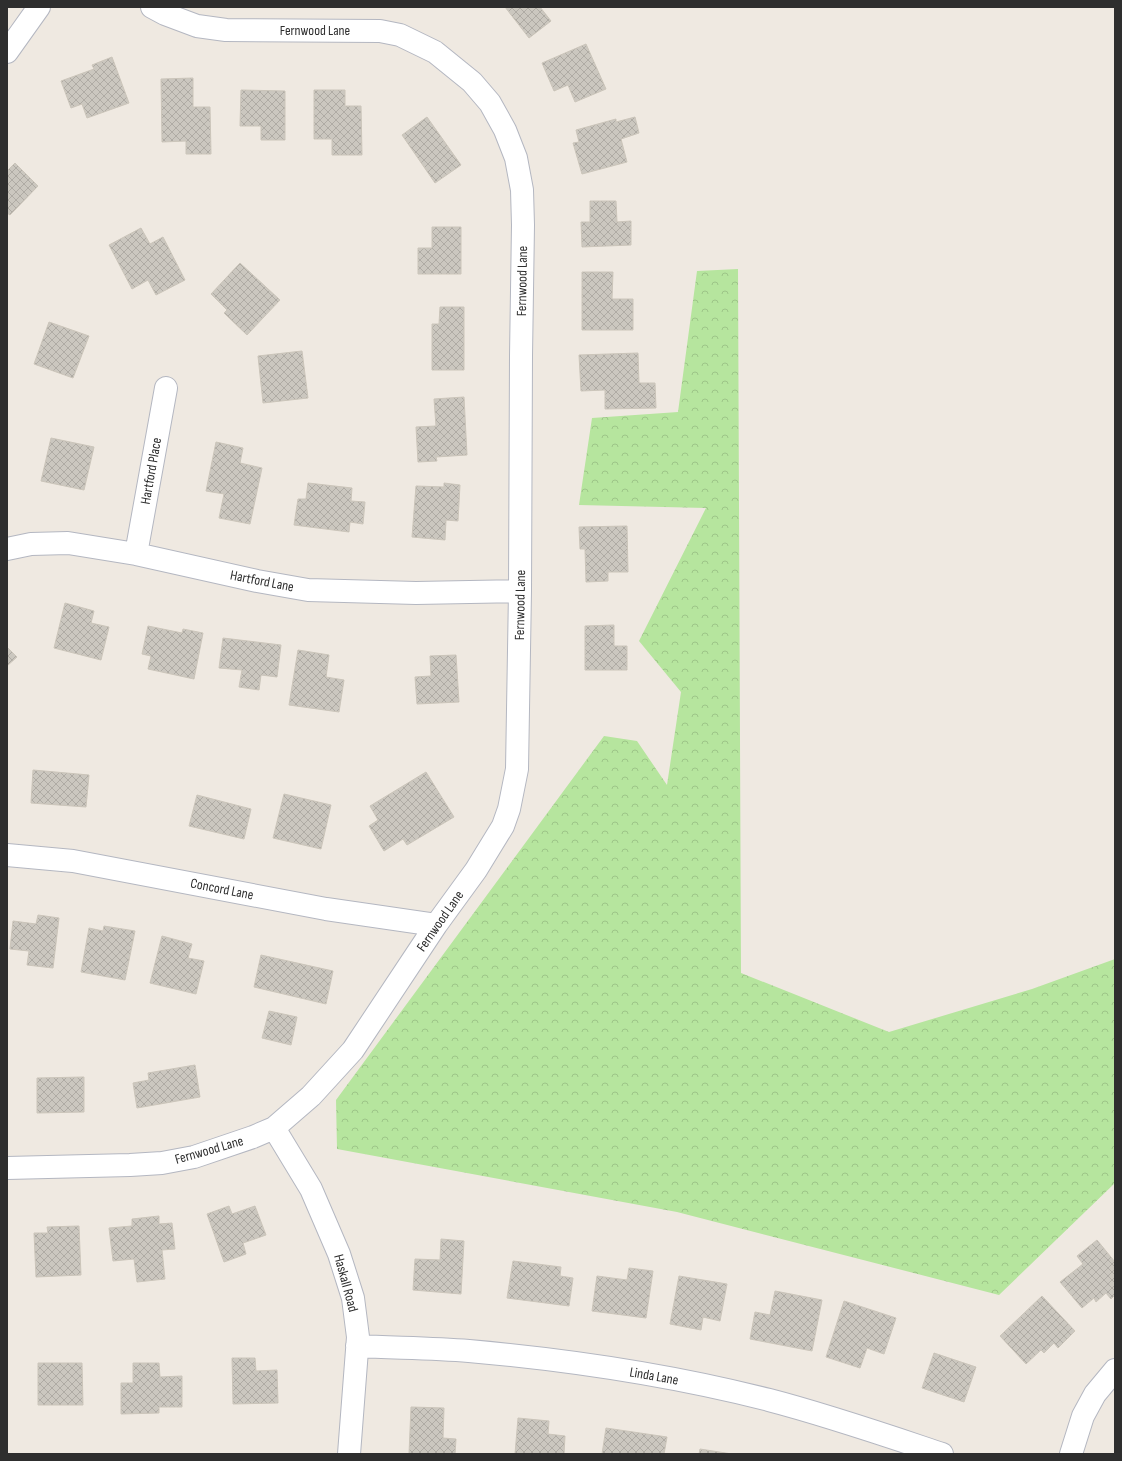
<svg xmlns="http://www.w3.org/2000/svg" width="1122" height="1461" font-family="'Sofia Sans Condensed',sans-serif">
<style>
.forest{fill:url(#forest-crowns)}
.building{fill:url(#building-cross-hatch);stroke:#cbc5ba}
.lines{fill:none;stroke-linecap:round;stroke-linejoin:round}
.minor-casing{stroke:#b4b7c1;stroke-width:24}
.minor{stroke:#fff;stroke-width:22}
.labels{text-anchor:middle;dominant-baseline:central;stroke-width:4;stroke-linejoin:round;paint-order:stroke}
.street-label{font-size:14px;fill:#2e2e2e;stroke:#fff}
</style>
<defs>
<pattern id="forest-crowns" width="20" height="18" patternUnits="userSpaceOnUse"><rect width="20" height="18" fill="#b6e59e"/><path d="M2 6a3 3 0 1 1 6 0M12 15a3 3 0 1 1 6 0" fill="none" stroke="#9dc588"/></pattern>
<pattern id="building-cross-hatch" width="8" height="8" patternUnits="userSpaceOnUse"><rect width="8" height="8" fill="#cbc7bf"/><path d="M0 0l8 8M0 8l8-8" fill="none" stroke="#afaba4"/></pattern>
</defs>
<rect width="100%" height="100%" fill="#efe9e1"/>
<path class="forest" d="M738 269 741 973 889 1032 1032 989 1115 959V1183L999 1295 677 1212 337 1149 336 1100 604 736 637 741 667 785 681 692 639 641 706 508 579 505 592 418 678 412 697 271Z"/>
<path class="building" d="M505 7H540L551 21 529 38Z
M586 44 606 89 575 102 568 85 554 91 542 63Z
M112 57 129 103 87 118 82 104 71 108 61 81 94 69 92 65Z
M193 78V107H210L211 154H186V141L162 142 161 79Z
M241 90 285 91V140H261V126H240Z
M314 90H345V106H361L362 155H332V139H314Z
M427 117 461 165 435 183 402 135Z
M635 117 639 133 621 139 627 162 582 174 573 143 579 142 576 130 616 119V122Z
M15 163 38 186 10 215 7 213V171Z
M590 201H616L617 222 631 221V245L582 247 581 222H590Z
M432 227H461V274H418V248H432Z
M141 228 150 244 163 237 185 280 156 295 148 280 132 289 109 245Z
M240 263 280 300 247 335 224 313 227 310 211 294Z
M582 272H613L612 299H633V330H582Z
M440 307H464V370H432V324H439Z
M49 322 89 336 73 378 34 364Z
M302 351 308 398 263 403 258 356Z
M638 353 639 383H655L656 408 605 409V390L581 391 579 355Z
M464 397 467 455 436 457 437 461 418 462 416 427 436 426 434 399Z
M51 438 94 447 84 490 41 481Z
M216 442 243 448 240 463 262 468 250 524 219 518 224 494 206 491Z
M308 483 352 488 351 501 365 502 363 524 350 522 349 532 294 525 298 499H306Z
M444 483 460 485 458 521 446 520 445 540 412 537 416 486 444 487Z
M627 526 628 572H608V581L586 582 585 549H580L579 527Z
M65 603 94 611 91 623 109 627 101 660 54 648Z
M614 625V646H627V670H585V626Z
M148 626 182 633 183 629 203 633 194 679 148 669 151 656 142 654Z
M223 638 281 645 277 677 261 675 259 690 239 687 242 670 219 668Z
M7 647 17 657 7 666Z
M298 650 329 655 326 677 344 680 339 712 289 705Z
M456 655 459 702 417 704 415 677 431 676 430 656Z
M33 770 89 775 86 807 31 803Z
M426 772 454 817 407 845 403 839 384 851 369 826 378 820 370 806Z
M284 794 331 805 321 849 273 838Z
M197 795 251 809 244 839 189 826Z
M38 915 59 918 53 968 27 965 29 951 10 949 13 921 36 924Z
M104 926 135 931 125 980 81 972 89 928 103 931Z
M162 936 192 944 188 958 204 961 196 994 150 983Z
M261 955 333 971 326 1004 254 987Z
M269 1011 297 1017 291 1045 262 1038Z
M195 1065 200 1097 137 1108 133 1083 149 1080 148 1073Z
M84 1077V1112L37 1113V1078Z
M229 1206 232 1214 255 1206 266 1235 243 1243 246 1254 224 1262 207 1214Z
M159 1216V1224L172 1223 175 1249 162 1250 165 1279 137 1282 134 1259 113 1261 109 1228 132 1226V1219Z
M79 1226 81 1275 36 1277 34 1233H48L47 1227Z
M441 1239 464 1241 461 1294 413 1290 415 1259 440 1260Z
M1097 1240 1115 1262V1295L1111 1299 1106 1293 1096 1302 1094 1298 1082 1308 1060 1282 1083 1264 1077 1256Z
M513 1261 561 1267 560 1276 573 1278 569 1306 507 1298Z
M629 1268 653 1271 646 1318 592 1311 597 1276 627 1280Z
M679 1276 727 1284 720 1321 703 1317 701 1330 670 1324Z
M775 1291 822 1300 812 1351 750 1339 755 1312 770 1315Z
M1042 1296 1075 1331 1058 1348 1054 1343 1044 1353 1041 1350 1026 1364 1000 1336Z
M844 1301 896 1318 884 1354 867 1348 860 1368 826 1357Z
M934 1353 976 1367 964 1402 922 1388Z
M232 1358H255L256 1371 277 1370 278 1403 233 1404Z
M38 1363H82L83 1405H38Z
M133 1363H159L160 1377 182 1376V1407H159V1413L121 1414V1383H133Z
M411 1407 444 1408 443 1438 456 1439 455 1454H409Z
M518 1418 549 1421 548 1434 565 1436 564 1454H515Z
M606 1428 667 1437 664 1454H602Z
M700 1449 732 1454H699Z"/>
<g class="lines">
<g class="minor-casing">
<path id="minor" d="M7 52 39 7
M7 549 31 544 68 543 136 554 257 581 308 590 416 593 520 591
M136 554 166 388
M7 855 73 861 326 909 436 925
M274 1128 311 1189 339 1254 353 1298 358 1337 349 1454
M7 1168 130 1165 162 1163 194 1157 253 1137 274 1128 311 1096 353 1050 436 925 476 870 503 826 509 809 517 769 520 591 521 356 523 225 522 190 516 158 505 130 490 103 472 82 435 52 400 35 380 31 226 30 197 26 165 14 152 7
M357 1346C394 1348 432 1348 469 1351 570 1360 671 1375 769 1400 827 1415 885 1435 942 1454
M1071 1454 1083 1416 1095 1394 1115 1370"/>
</g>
<use href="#minor" class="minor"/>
</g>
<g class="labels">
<g class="street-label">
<text x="315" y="30">Fernwood Lane</text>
<text transform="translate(522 281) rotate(-89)">Fernwood Lane</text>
<text transform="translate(151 471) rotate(-80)">Hartford Place</text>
<text transform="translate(262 581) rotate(11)">Hartford Lane</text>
<text transform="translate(520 605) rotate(-89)">Fernwood Lane</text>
<text transform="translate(222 889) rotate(11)">Concord Lane</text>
<text transform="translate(440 921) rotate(-55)">Fernwood Lane</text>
<text transform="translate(209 1150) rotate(-16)">Fernwood Lane</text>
<text transform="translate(346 1283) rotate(75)">Haskall Road</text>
<text transform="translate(654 1376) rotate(10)">Linda Lane</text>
</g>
</g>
<rect width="1122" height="1461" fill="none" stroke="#2e2e2e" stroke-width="16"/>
</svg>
